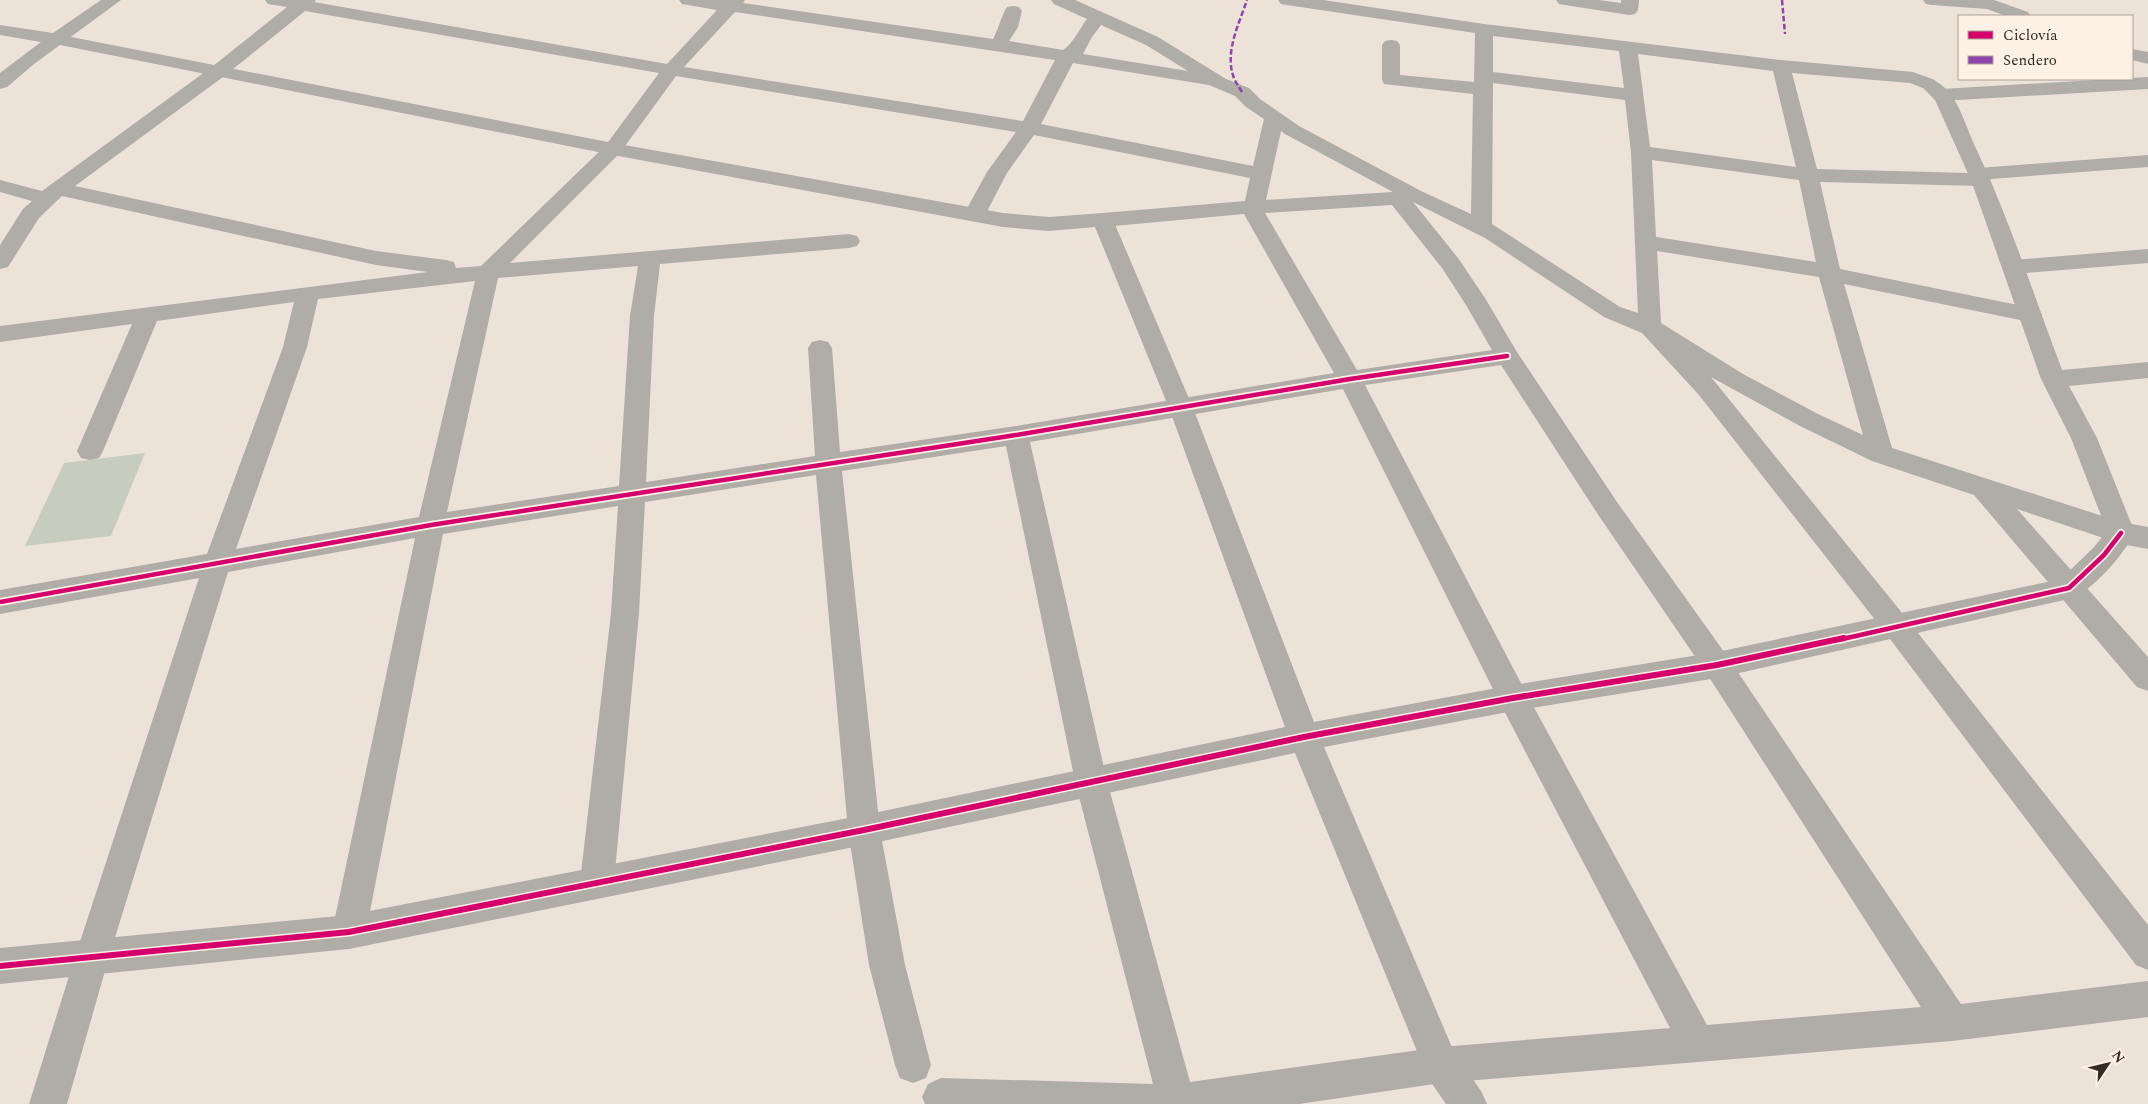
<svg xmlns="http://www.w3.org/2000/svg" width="2148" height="1104" font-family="Spectral,serif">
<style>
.green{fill:#c6cdbe}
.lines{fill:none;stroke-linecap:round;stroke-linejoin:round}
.minor{fill:#b0aca6;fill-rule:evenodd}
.tertiary{fill:#b0aca6;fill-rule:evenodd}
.quiet{stroke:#8e44ad;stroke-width:2.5;stroke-dasharray:5.5 2.5;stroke-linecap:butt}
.cycleway-far1-casing{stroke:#fdf0e5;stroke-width:8}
.cycleway-casing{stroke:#fdf0e5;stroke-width:9}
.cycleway-far1{stroke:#d6006c;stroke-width:4.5}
.cycleway{stroke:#d6006c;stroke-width:6}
</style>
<rect width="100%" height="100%" fill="#ede2d8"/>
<path class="green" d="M145 453 111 536 25 546 64 463Z"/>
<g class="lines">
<path class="minor" d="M101 0H121L34 64 7 87 0 89V73L41 42 0 35V25L53 33Z
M265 0H316L314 2 667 64 717 10 682 4 679 0H745L743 3 993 39C999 28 1001 16 1007 7L1013 6 1019 7 1022 11 1018 27 1009 41 1063 50C1072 45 1080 28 1087 19L1054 4 1051 0H1075L1158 37 1226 79 1249 88 1260 99 1299 126 1421 191 1471 214 1473 94 1384 84 1382 80V45L1385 41 1391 40 1397 41 1400 45V75L1474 82 1475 33 1287 5 1281 4 1278 0H1323L1484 24 1781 60 1913 72 1935 80 1937 84 1935 88 1928 90 1910 83 1792 73 1817 169 1969 173 1972 170 1979 168 2148 155V167L1991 179 1988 184 1981 186 1820 182 1840 269 2038 309 2042 314 2038 319 2030 322 1844 284 1892 448 2121 522 2148 527V549L2121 544 2017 509 2148 657V691L2137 687 1974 495 1872 461 1800 426 1711 377 1907 619 2148 925V970L2136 965 1887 635 1699 395 1642 333 1604 317 1485 238 1413 202 1458 258 1485 298 1517 352 1617 502 1727 656 1961 1004 2148 981V1017L1952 1041 1441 1083 1299 1104H925L922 1097 928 1084 941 1078 1153 1084 1075 781 1006 446 842 471 880 830 905 965 931 1065 926 1078 913 1083 900 1078 895 1065 869 965 848 830 816 475 645 502 639 613 614 882 609 893 597 898 585 893 580 882 611 613 618 506 443 534 366 932 361 944 349 949 337 944 332 932 415 538 228 572 109 957 67 1104H29L75 957 199 578 0 614V590L207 554 283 347 294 302 157 321 103 451 99 458 90 460 81 458 77 451 132 324 0 342V326L428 272 376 265 62 196 39 218 8 267 0 269V245L23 209 32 201 0 192V180L42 191 213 66 287 7 268 4ZM305 11 659 73 606 145 481 266 456 268 454 262 446 260 376 251 75 186 227 74ZM735 12 1055 60 1023 121 684 67ZM1101 25 1146 45 1188 71 1083 54 1092 37ZM1493 36 1619 51 1624 88 1493 72ZM1638 54 1773 71 1796 167 1650 147ZM1073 63 1209 85 1235 96 1246 107 1264 119 1253 166 1041 124ZM676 76 1016 132 987 172 964 214 967 219 975 221 983 219 1007 173 1034 135 1250 178 1245 201 1103 213 1095 215 1092 220 1095 225 1103 227 1244 214 1334 373 1016 426 840 452 832 348 828 342 820 340 812 342 808 348 815 456 646 482 654 316 660 264 849 248 857 246 860 241 857 236 849 234 510 263 620 153ZM1493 83 1625 100 1631 152 1638 313 1620 307 1492 224ZM1281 131 1285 134 1393 192 1266 200ZM1652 160 1799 180 1816 262 1656 237ZM1392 205 1442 268 1466 305 1492 350 1357 370 1265 213ZM1657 251 1819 277 1863 435 1818 414 1743 374 1661 323ZM638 266 630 316 619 486 447 512 498 278ZM475 281 419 517 236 549 307 347 318 299ZM1501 365 1599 516 1707 674 1921 1007 1707 1025 1524 689 1365 385ZM1343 389 1502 707 1670 1028 1441 1047 1190 1082 1107 781 1030 442Z
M1556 0H1599L1621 3V0H1639L1638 10 1635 14 1629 15 1565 5 1559 4Z
M1923 0H1994L2028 12 2031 16H2006L1987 9 1932 5 1926 4Z
M2132 49 2148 52V64L2132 60Z
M2148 77V89L1941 101 1934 99 1931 95 1934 91 1941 89Z
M2148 249V263L2013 274 2005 272 2002 267 2005 262 2013 260Z"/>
<path class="tertiary" d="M56 34 613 143 1003 213 1049 217 1103 213 1111 215 1193 408 1314 722 1513 685 1717 652 2061 579 2094 547 2107 531 2071 438 2041 379 1971 180 1935 100 1919 84 1921 80C1931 78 1938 81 1945 88 1959 101 1965 124 1973 142 2008 215 2033 293 2062 370L2148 362V378L2069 386 2097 438 2135 533C2123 555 2092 592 2069 599L1717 678 1513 711 1324 747 1454 1052 1481 1091 1487 1104H1446L1428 1078 1295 753 864 845 349 949 0 984V948L349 915 864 815 1285 727 1169 408 1095 227 1049 231 1003 227 613 155 50 43 47 39 50 35Z"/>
<path class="quiet" d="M1782 0 1785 34
M1242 92C1239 87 1236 83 1234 78 1224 53 1239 24 1247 0"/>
<g class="cycleway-far1-casing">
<path id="cycleway-far1" d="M0 602 431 525 1016 435 1350 379 1507 356
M1838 640 2069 588 2104 555 2121 533"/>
</g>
<g class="cycleway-casing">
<path id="cycleway" d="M0 966 349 932 864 830 1304 737 1513 698 1717 665 1844 638"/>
</g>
<use href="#cycleway-far1" class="cycleway-far1"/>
<use href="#cycleway" class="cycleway"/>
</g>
<rect x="1958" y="15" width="175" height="65" fill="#fdf0e5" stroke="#aca198"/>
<rect x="1968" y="31" width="25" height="8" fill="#d6006c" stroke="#aca198"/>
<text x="2003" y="40" font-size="15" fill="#332b24">Ciclovía</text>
<rect x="1968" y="56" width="25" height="8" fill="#8e44ad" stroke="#aca198"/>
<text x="2003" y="65" font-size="15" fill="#332b24">Sendero</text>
<g transform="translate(2108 1064) rotate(55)" stroke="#fdf0e5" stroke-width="4" paint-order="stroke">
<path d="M0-4L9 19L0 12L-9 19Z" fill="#332b24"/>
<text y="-8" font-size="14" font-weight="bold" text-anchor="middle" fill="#332b24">N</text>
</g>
</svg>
